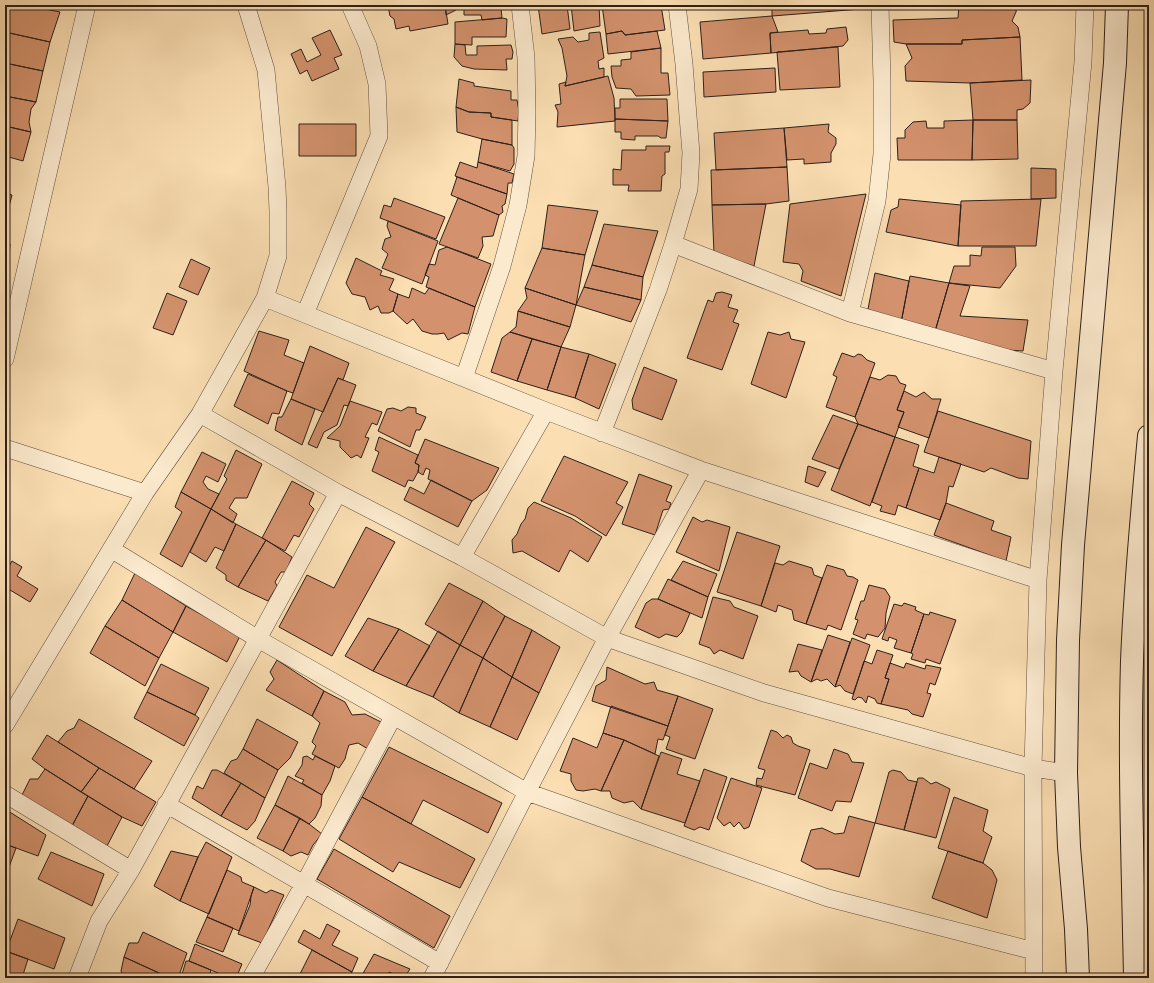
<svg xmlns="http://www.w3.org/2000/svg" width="1154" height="983" font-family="'IM FELL French Canon',serif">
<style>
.building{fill:#d3926d;stroke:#2c201b}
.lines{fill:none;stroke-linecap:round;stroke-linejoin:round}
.street-casing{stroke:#605041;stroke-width:18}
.secondary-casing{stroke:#2c201b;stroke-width:24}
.street{stroke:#fceace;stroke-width:17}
.secondary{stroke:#fceace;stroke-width:22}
</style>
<rect width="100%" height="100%" fill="#fbdfb3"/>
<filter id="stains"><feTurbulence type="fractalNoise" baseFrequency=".005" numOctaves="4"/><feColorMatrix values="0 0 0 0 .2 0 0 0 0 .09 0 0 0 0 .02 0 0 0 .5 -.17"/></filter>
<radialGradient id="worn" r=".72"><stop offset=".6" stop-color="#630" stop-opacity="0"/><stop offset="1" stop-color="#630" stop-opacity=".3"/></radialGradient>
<path class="building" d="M5 5H25L60 12 50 42 5 32Z
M390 5H445L448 24 410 31 409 26 396 29 394 19 390 16 388 6Z
M445 5H458L456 10 446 15Z
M464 5H504L501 8 502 18 482 20 481 15H464Z
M538 5H567L570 29 542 34Z
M571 5H599L600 26 574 31Z
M602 5H661L665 30 625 35 622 31 606 34Z
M772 5H861V9L772 16Z
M959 5H1017L1016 12 1012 21 1018 27 1020 37 962 40V44H906L894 42 893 20 958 18Z
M772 16 778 32 770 33 771 53 703 59 700 22Z
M502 18 507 19 506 37H472V45L455 44V22Z
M846 27 848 40 843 46 771 53 770 33 808 30 809 34 826 33 827 29Z
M330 30 342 55 334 58 339 69 312 81 307 70 300 74 291 54 301 49 307 62 321 55 312 38Z
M622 31 625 35 657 31 661 48 608 54 606 34Z
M5 32 50 42 43 71 5 63Z
M600 32 604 58 598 61 599 69 604 68V77L565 86 567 76 562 48 558 39 573 37 578 42 589 40V33Z
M1020 37 1022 80 970 83 906 81 905 66 912 58 906 44H962V40Z
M455 44 465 45 466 55H477V46L511 45 513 52 512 59H506L507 70 474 69 462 66 454 57Z
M838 47 840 87 780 90 777 52Z
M661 48V73H668L670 95 636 96 631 89 616 88 612 77 611 66H621V60L631 59V52Z
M5 63 43 71 36 102 5 96Z
M775 68 776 92 704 97 703 72Z
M608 76 614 98 615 121 557 127 558 112 555 105 561 104 559 84 566 82 565 86Z
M459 79 474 83V86L511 91V100H517L519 111 518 121 491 117V113L469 112 456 107Z
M1031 80 1030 103 1023 109 1017 110V120H973L970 83Z
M5 96 36 102 31 109 29 122 31 132 5 126Z
M620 99H667L668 121 615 119V108H620Z
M456 107 469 112 491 113V117L512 120V145L482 139 457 132Z
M615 119 668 121 666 138H661L658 136H635V140L621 139V132H615Z
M973 120 972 160H898L897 138H905V130L913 122 926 121 927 128H944V121Z
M973 120H1017L1018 159 972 160Z
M299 124H356V156H299Z
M829 124 828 132 836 138V144L831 153V162L804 164V159L787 160 784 128Z
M5 126 31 132 23 161 5 156Z
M784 128 787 167 716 170 714 133Z
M482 139 512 145 514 148V164L510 171 478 162Z
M646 146H670L669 152H665V174L662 176 661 191H628L629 185H613V169L621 170 622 150H646Z
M460 162 477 168 478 162 514 174 512 183H508L507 194 455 176Z
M787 167 789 201 766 204 712 205 711 170Z
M1031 168 1056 169V198L1031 199Z
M457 177 507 194 505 204 502 206 503 212 499 215 451 195Z
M5 193 12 195 5 222Z
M866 194 841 296 801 281 803 271 799 264 783 262 790 204Z
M394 198 445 217 436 239 380 218 384 205 391 207Z
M458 198 499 215 493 236 482 237 483 246 478 258 439 244Z
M899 199 961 205 958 246 886 232 891 210 898 207Z
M1041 199 1036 246H958L961 201Z
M766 204 754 266 714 253 712 205Z
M548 205 598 211 585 255 542 248Z
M388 221 438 241 422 284 382 268 388 254 382 249 385 239 391 237 387 226Z
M604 224 658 231 643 277 592 265Z
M5 240 10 244 9 256 5 255Z
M447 247 491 264 475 307 426 287 429 277 425 275 429 264 435 265 439 250Z
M982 247H1015L1016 266 1000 288 949 283 954 266H970V255L981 256Z
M542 248 585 255 576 305 525 288Z
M356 258 382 271 380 275 394 279 389 290 398 294 393 311 389 313H381L378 306 370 310 365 297 352 294 346 283Z
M191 259 210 268 198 295 179 287Z
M592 265 643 277 641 300 584 287Z
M875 273 909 281 901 323 868 309Z
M910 276 949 283 934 335 901 323Z
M949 283 970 286 960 316 1028 320 1023 351 976 348 934 335Z
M584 287 641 300 631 322 576 305Z
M412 288 425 294 429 288 475 307 468 334 462 333 448 340 444 333 438 334H432L422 331 413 319 407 324 393 311 398 294 409 298Z
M525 288 576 305 570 327 518 311 527 298Z
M722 292 732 295 728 307 738 310 733 322 739 324 722 370 687 358 708 300 713 302 716 293Z
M167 293 187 301 173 335 153 328Z
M518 311 570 327 561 347 510 332 516 327Z
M259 331 289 340 284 355 304 363 293 393 287 391 244 371Z
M510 332 532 339 517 381 491 372 502 338Z
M768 332 780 335 789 332 791 339 805 342 786 398 751 384Z
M532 339 561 347 547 390 517 381Z
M310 346 349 363 343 380 338 378 323 412 291 399Z
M561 347 589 354 575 398 547 390Z
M842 353 854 357 858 354 862 355 867 360 875 363 855 417 826 407 837 377 833 375Z
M589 354 616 364 599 409 575 398Z
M644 367 677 380 662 420 633 409 632 400Z
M248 374 287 391 279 414 272 413 268 424 234 406Z
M888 375 896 376 900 383 906 385 897 410 904 412 895 437 858 424 855 417 870 377 880 380Z
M338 378 356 385 348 406 344 405 337 425 324 432 317 448 308 444Z
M904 391 916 397 924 392 932 399H941L929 438 898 427 904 412 897 410Z
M291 399 315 409 302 445 275 430 278 417H282Z
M350 401 382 412 377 425 372 423 365 437 369 438 361 458 357 455 351 458 340 447V441L327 438 340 426Z
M408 407 416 408V413L426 417 420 430H416L410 447 378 431 387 409 393 408 401 411Z
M938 411 1031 441 1028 479 1018 478 991 468 984 472 924 452Z
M833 415 858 424 839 469 812 459Z
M858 424 895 437 870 506 831 490Z
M379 437 418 455 415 463 419 465 418 472 413 481 408 480 405 487 372 471 379 452 375 450Z
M895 437 919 445 913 466 919 468 906 508 898 505 895 515 880 511 882 506 872 502Z
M425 439 499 468 487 490 472 501 428 479 430 470 426 468 423 475 418 472 419 465 415 463Z
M236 450 262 464 247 498H235L229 508 237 514 233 523 211 509 227 479 224 476Z
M202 452 226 464 218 482 206 476 203 482 208 489 219 494 211 509 181 492Z
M564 456 628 482 616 503 623 507 606 536 575 516 541 501Z
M939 457 961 464 953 487 949 486 946 503 940 520 906 508 919 468 934 473Z
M808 466 826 472 818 487 805 482Z
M639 474 672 486 666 501 671 503 669 509 663 510 655 535 622 524Z
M431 480 472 501 458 527 404 500 410 487 424 494Z
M292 481 314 493 309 504 314 509 299 537 294 535 285 551 262 538Z
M181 492 211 509 182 567 160 554 182 512 175 507Z
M534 502 571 518 602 537 588 562 570 550 559 572 522 551 513 553 512 540 517 534 521 524 525 519 528 508Z
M946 503 994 521 991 530 1011 537 1006 561 934 535Z
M211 509 236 524 224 551 215 547 206 562 190 552Z
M693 517 702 522 707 520 730 527 719 571 676 552Z
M236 524 266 540 238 587 226 580V575L216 568Z
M366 527 395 542 332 656 279 627 307 575 334 588Z
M737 532 780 546 761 606 717 592Z
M266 540 292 557 286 572H281L275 582 277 586 268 601 238 587Z
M12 561 22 567 17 576 38 589 30 602 5 587V573Z
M683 561 717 574 708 597 671 580Z
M789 561 812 568 814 575 822 578 806 624 794 620 792 610 778 605 776 612 761 606 775 563 783 565Z
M827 565 844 570 847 576 853 577 858 580 841 630 828 625 826 630 806 624Z
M135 573 186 606 173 632 122 600Z
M668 579 708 597 702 618 658 599Z
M449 583 483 601 460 645 425 624Z
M869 585 885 589 890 597 886 613 885 628 878 637 867 634 865 639 853 634 858 620 855 619 861 601H864Z
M713 597 730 601 734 607 758 616 743 659 720 650 714 654 710 648 699 644Z
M652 599H658L690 613 682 632 677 637 666 634 659 638 635 627 646 603Z
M122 600 173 632 159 658 105 626Z
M483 601 505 616 483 658 460 645Z
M904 603 916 607 915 610 924 614 911 653 894 648 897 640 889 637 888 641 882 639 894 604 902 606Z
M186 606 240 636 227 662 173 632Z
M930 612 956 620 940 664 926 659 925 663 911 659 913 654 911 653 924 614 929 615Z
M505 616 532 630 512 677 483 658Z
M368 618 399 629 373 671 345 656Z
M105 626 159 658 145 686 90 653Z
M399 629 430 646 406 686 373 671Z
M532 630 560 647 539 693 512 677Z
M438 631 460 645 433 697 406 686Z
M828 635 850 642 835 687 827 679 821 681 817 679 811 682Z
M852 638 870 645 853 694 845 691 840 685 835 687Z
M798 644 822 650 811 682 801 676 798 671 789 672Z
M460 645 483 658 459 713 433 697Z
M877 650 893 655 885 678 889 679 881 704 877 703 875 699 868 696 866 703 862 698 858 697 855 700 852 699 864 661 872 664Z
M483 658 512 677 490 727 459 713Z
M277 660 324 691 312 716 266 690 274 679 270 672Z
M890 663 904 668 906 663 925 669 926 665 941 668 935 685 930 683 927 693 931 694 923 717 912 714 908 710 881 704 889 679 885 678Z
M161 664 209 688 195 715 147 692Z
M607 667 645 684 654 682 657 690 678 696 668 726 592 701 596 686 606 680Z
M512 677 539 693 517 740 490 727Z
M324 691 345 702 352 715 365 714 381 722 368 749 358 743 349 745 347 751 345 759 339 768 312 754 316 746 312 742 320 723 312 716Z
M147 692 195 715 199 718 184 746 134 718Z
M678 696 713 709 695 759 666 749 670 737 665 735Z
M611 706 668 726 663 740 658 739 655 754 624 740 603 733Z
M79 719 152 761 134 789 99 768 58 742 67 731 74 728Z
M257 719 298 742 290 758 278 770 243 749Z
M771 730 777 732 783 738 787 735 791 737 793 743 798 746 810 750 795 795 756 785 757 778 762 779 765 770 758 768Z
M603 733 624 740 601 791 595 789 583 791 576 790 571 781V774L560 771 573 738 597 748Z
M47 735 99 768 81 792 45 769 32 759Z
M624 740 659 756 641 809 633 801 624 803 612 798 610 791H601Z
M389 747 502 803 488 833 423 800 411 824 362 797Z
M243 749 278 770 265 798 224 773 231 761 237 759Z
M834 749 848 754 852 762 864 763 851 802 836 801 832 811 798 798 810 763 827 769Z
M661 752 682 759 677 774 700 781 685 823 641 809Z
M307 756 313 760 315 756 335 766 330 781 322 795 302 783 304 780 295 776 302 765 303 757Z
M99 768 156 802 142 826 122 817 81 792Z
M45 769 88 796 72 826 22 795 30 779H38Z
M704 769 727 777 709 830 700 827 694 830 684 826Z
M212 770H217L241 783 221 816 192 798 197 786 203 789Z
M893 770 901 772 908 780 917 782 904 830 875 823 889 772Z
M288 776 322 795 321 806 315 818 309 824 275 805Z
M731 778 762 788 749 827 744 829 739 822 734 827 730 822 724 826 717 818Z
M918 778H923L931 784 936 782 950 789 936 838 904 830Z
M241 783 265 798 255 821 247 830 221 816Z
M88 796 122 817 107 846 72 826Z
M362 797 475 859 460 888 399 862 393 872 339 839Z
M954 797 988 810 983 831 992 837 983 863 938 848Z
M275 805 300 818 283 851 257 838Z
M5 809 46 835 38 856 5 844Z
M849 816 875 823 859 877 830 869H816L801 861 811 830 822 828 835 834 844 833Z
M300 818 309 824 322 834 313 845 308 855 301 852 291 856 283 851Z
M206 842 232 857 209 914 180 901 198 857Z
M5 844 16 848 5 878Z
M334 849 450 916 434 948 317 879Z
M171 851 198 857 180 901 154 886Z
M948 851 983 863 992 870 997 880 987 918 932 898Z
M51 852 104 874 92 906 38 879Z
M227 870 241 877 242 882 254 887 239 931 207 917Z
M254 887 266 893 271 890 284 895 262 943 238 934 250 905 251 896Z
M207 917 233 928 223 952 196 942Z
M18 919 65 938 54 969 6 951Z
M327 924 340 931 332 945 358 958 352 972 298 942 304 930 320 939Z
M143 932 187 953 178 978H170L124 957 129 943H138Z
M195 944 242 964 236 978H230L189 961Z
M312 950 352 972 349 978H302L299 976Z
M5 951 28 959 22 978H5Z
M374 954 410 969 404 978H401L389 972 387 978H364L361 977Z
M124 957 170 978H124L121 971Z
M186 961H189L211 970 209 978H178L180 973 182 974Z"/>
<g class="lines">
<g class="street-casing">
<path id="street" d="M673 244 850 313 1054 371
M265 298 546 411 701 470 1038 580
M850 313 877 201 882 154V81L880 5
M305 314 379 136 377 84 368 46 350 5
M5 359 87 5
M464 378 502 266 518 205 526 156 527 112 526 58 520 5
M200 414 338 493 462 557 607 638 764 693 1033 768 1066 773
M602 433 658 290 673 244 689 189 691 153 688 116 684 64 677 5
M5 448 145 493
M111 549 258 639 527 792 828 898 1034 951
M462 557 546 411
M5 725 145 493 200 414 265 298 278 256V211L277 187 266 70 246 5
M5 794 131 870
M166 804 440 963
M77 978 99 921 131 870 338 493
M251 978 304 884 393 717
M432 978 527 792 607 638 701 470
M1034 978 1033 768 1038 580 1054 371 1083 62 1085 5"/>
</g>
<g class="secondary-casing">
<path id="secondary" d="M1078 978 1076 929 1069 847 1066 773 1068 640 1073 545 1115 63 1117 5
M1135 978C1133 872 1129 767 1132 661 1135 586 1142 511 1149 436"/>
</g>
<use href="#street" class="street"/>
<use href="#secondary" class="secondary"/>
</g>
<rect width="1154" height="983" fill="none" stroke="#fbdfb3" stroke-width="20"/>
<rect x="6" y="6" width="1142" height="971" fill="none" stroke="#2c201b" stroke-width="2"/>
<rect x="10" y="10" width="1134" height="963" fill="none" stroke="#2c201b"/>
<rect width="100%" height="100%" filter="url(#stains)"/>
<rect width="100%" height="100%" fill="url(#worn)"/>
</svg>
